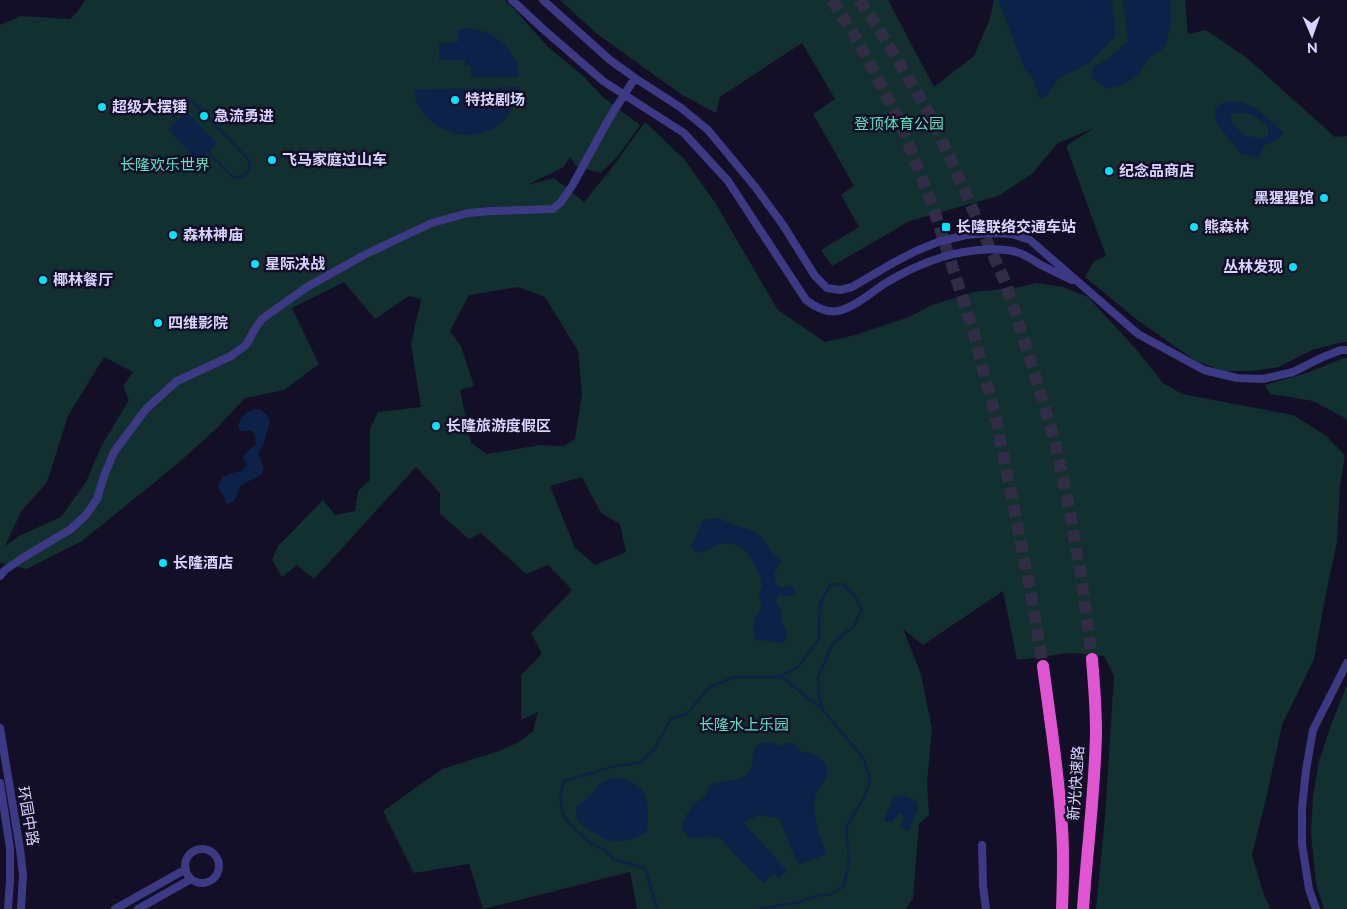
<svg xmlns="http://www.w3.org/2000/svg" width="1347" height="909" font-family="Raleway,'Noto Sans SC',sans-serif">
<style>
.green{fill:#12302f;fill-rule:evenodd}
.water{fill:#0c2248;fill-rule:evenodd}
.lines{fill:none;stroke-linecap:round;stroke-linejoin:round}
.stream{stroke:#0c2248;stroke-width:2.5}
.trunk-tunnel{stroke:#312d47;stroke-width:12;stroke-dasharray:12 6;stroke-linecap:butt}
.minor{stroke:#3d3a85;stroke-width:8}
.trunk{stroke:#e055d1;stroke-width:12}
.poi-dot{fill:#00e5ff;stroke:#130f26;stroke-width:2}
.labels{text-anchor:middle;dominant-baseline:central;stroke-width:5;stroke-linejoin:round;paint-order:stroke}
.poi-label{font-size:15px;font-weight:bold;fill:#d9d4ff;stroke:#130f26;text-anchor:start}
.park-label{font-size:15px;fill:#5fe0c0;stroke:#130f26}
.street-label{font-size:15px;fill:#d9d4ff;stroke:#130f26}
</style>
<rect width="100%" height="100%" fill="#130f26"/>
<path class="green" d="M85 0H505L516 11 547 46 582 75 604 98 640 125 618 156 601 173 576 166 570 157 564 167 527 185 554 178 584 202 611 169 645 122 684 159 714 201 778 310 825 342 855 335 909 317 932 305 974 292 1020 287 1036 283 1063 287 1088 297 1136 349 1163 383 1182 394 1293 415 1325 435 1345 455 1340 486 1337 542 1325 598 1314 659 1282 725 1267 795 1252 855 1265 898 1271 909H1096L1105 817 1114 676 1104 656 1069 653 1017 660 1003 591 923 645 903 629 921 674 932 729 927 782 929 815 919 824 913 898 906 909H637L630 872 483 909 469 864 414 873 383 811 442 769 499 751 519 742 533 731 538 712 521 720V675L542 654 531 633 572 590 548 565 526 574 481 533 469 539 440 514V493L416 467 314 579 297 565 282 577 272 560 278 546 323 500 335 515 355 511 358 491 370 480V429L378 412 421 407 411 344 421 299 409 296 375 319 344 282 292 308 319 364 284 390 245 398 216 429 176 465 82 541 27 569 0 563V25L21 16 70 19 78 11ZM518 287 545 297 578 351 582 394 575 439 564 446 540 445 487 454 471 443 460 390 474 386 461 346 450 331 469 295ZM104 357 133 372 123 386 129 400 102 445 86 482 61 517 19 536 5 546 21 512 47 482 68 416ZM582 477 601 513 620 524 626 552 595 565 575 548 550 486Z
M560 0H888L934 87 974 56 989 21 994 0H1185L1188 34 1206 30 1247 58 1335 137 1347 136V342H1343L1312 350 1279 367 1253 371H1223L1196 361 1136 319 1085 277 1094 261 1106 256 1066 146 1094 128 1058 143 1032 174 998 196 910 221 832 266 821 250 859 227 841 195 854 186 813 114 835 99 802 43 720 97 716 113 682 95 596 33Z
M1344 358H1347V421L1345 418 1313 401 1270 394 1265 385 1307 373Z
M1347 685V909H1324L1316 884 1311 833 1313 796 1319 761 1331 725Z"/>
<path class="water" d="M998 0H1112L1116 36 1088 64 1058 79 1046 97 1040 99 1033 78 1025 70Z
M1123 0H1170L1171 22 1166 46 1148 59 1138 75 1124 84 1106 89 1092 77 1093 67 1107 60 1128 41Z
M467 28 487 32 505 44 517 63 519 77H471V66H465V60H439V43L458 42V30Z
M520 87C516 100 512 114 500 124 476 142 439 137 422 111 420 108 417 105 416 101 415 98 414 94 414 90Z
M1224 102H1241L1256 108 1284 133 1275 141 1265 145 1258 158 1240 153 1226 135 1216 121 1215 108ZM1235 113 1252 114 1268 126V135L1261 139 1244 135 1231 122 1230 115Z
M187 112 217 144 198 162 168 129Z
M254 409H260C272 419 272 420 266 434 265 437 265 440 264 443 263 446 260 450 258 454L264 468 261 475 241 485 235 500 229 504 225 503V498L218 488 222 477 236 472 242 471 247 464 243 459 244 455 256 444 255 436 251 431H241L238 427C240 417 245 412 254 409Z
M717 518 755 532 762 538 771 552 782 561C774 570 770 581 781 588L790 585 794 587 795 593C790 597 788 598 782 594L779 595 776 602 781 610 783 627 787 631V636L784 642C777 645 776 643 769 641 765 640 761 641 756 640 753 634 752 624 755 617 757 614 760 612 761 608 762 603 760 601 759 596 759 592 761 589 762 585 762 577 753 560 748 554 742 546 731 542 721 544 710 546 699 561 691 546 693 541 695 539 697 534 703 522 698 519 717 518Z
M764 742 773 743 779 746C791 741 793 740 800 751 814 752 831 760 826 777 823 785 816 789 815 798 812 817 820 836 826 854L798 865 779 818 758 815 744 823 787 871 779 878 774 874 763 883 728 848C723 836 712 835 701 837 700 837 694 839 693 838 687 838 682 828 683 823 684 817 690 811 692 805L705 797 710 785C722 779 743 782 750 771 757 759 746 748 764 742Z
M619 778C640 782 647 792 648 814 648 821 648 826 646 833 636 838 624 843 612 841 606 840 581 826 578 821 575 816 576 811 577 806L588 798 595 791 599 784 610 779Z
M902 795 915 800 918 808 909 831 900 828 905 816 899 813 892 823 884 821 893 798Z"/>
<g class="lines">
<path class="stream" d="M180 98H186L194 103 248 159 250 167 246 175 238 178 230 175 173 115C171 107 173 102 180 98Z
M780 676 798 667 819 639 820 604 830 585 843 584 854 595 862 609 854 626 838 639 831 647 818 677 819 695 822 708
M657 909 645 868 613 859 605 850 592 844 571 826 563 814 560 796 564 781 615 766 639 763 653 751 671 719 686 714 710 687 734 677H782L822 709 864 759 870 780 865 796 846 827 849 863 844 886 832 894 820 895 799 902 758 909"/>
<path class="trunk-tunnel" d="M832 0 858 41 900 122 933 207 973 330 996 419 1030 588 1043 666
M859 0 877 26 932 118 1006 284 1029 356 1054 438 1069 507 1082 583 1092 659"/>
<path class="minor" d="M512 0 543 29 603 81 684 133 728 181 806 300C815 307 826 313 838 311 853 308 871 293 884 284 920 262 963 246 1006 250 1020 251 1030 258 1041 265 1051 270 1061 275 1072 280
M543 0 610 60 635 78 680 107 708 130 756 188 783 225 815 276 827 288 840 290 852 287 893 263 916 251 938 242 966 235 990 233 1012 234 1030 240 1138 334 1204 370 1237 378 1263 379 1293 372 1323 357 1341 350H1347
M0 576 5 570 24 557 71 529 86 515 97 499 104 476 114 452 146 409 177 381 231 356 246 345 255 329 262 319 307 287 366 254 432 223 468 213 491 211 553 209 561 202 572 186 610 117 635 78
M0 728 20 849 23 875 21 909
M0 783 10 848V881L8 909
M982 845 983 886 986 909
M185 866a17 17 0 1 1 34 0a17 17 0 1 1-34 0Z
M115 909 186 869
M138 909 191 879
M1316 909 1309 889 1302 844V808L1306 770 1313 730 1347 663"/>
<path class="trunk" d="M1043 666C1050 720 1059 774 1062 829 1064 855 1063 882 1062 909
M1083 909C1087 850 1095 791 1096 732 1096 707 1094 683 1092 659"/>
</g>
<g class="poi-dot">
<circle cx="455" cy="100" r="5"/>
<circle cx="102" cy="107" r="5"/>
<circle cx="204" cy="116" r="5"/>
<circle cx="272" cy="160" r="5"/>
<circle cx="1109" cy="171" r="5"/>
<circle cx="1324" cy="198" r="5"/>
<rect x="941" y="222" width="10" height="10" rx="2.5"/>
<circle cx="1194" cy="227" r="5"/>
<circle cx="173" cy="235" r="5"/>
<circle cx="255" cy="264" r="5"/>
<circle cx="1293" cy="267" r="5"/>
<circle cx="43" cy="280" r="5"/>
<circle cx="158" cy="323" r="5"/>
<circle cx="436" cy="426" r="5"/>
<circle cx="163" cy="563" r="5"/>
</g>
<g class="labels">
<g class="poi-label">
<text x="465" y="100">特技剧场</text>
<text x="112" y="107">超级大摆锤</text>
<text x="214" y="116">急流勇进</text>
<text x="282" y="160">飞马家庭过山车</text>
<text x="1119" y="171">纪念品商店</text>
<text x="1314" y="198" text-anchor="end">黑猩猩馆</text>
<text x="956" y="227">长隆联络交通车站</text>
<text x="1204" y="227">熊森林</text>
<text x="183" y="235">森林神庙</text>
<text x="265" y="264">星际决战</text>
<text x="1283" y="267" text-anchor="end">丛林发现</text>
<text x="53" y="280">椰林餐厅</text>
<text x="168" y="323">四维影院</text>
<text x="446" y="426">长隆旅游度假区</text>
<text x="173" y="563">长隆酒店</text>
</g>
<g class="park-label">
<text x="899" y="124">登顶体育公园</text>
<text x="165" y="165">长隆欢乐世界</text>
<text x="744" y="725">长隆水上乐园</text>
</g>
<g class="street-label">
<text transform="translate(1076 783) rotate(-86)">新光快速路</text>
<text transform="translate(28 816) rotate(80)">环园中路</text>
</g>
</g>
<g transform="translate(1312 35) rotate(178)" stroke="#130f26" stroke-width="4" paint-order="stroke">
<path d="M0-4L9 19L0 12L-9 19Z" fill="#d9d4ff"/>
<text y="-8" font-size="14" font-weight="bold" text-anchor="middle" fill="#d9d4ff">N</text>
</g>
</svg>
